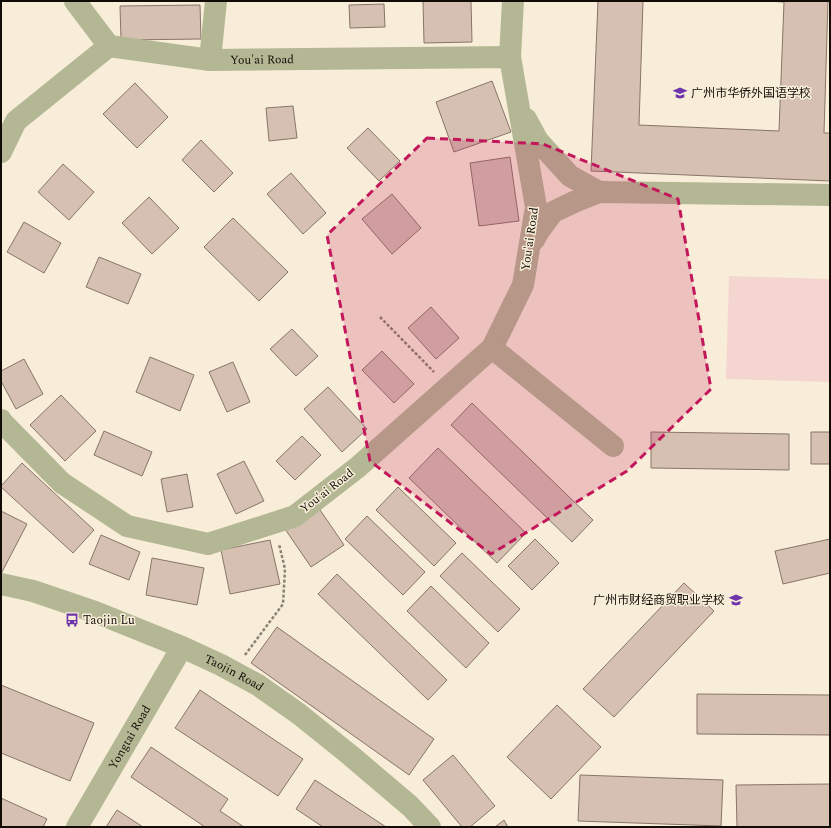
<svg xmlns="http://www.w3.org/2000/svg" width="831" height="828" font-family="Spectral,'Noto Sans SC',serif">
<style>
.green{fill:#f5d5d0}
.building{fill:#d5c0b2;stroke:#887569}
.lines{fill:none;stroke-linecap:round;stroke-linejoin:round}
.path{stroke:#8a8274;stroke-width:2.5;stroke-dasharray:3 2;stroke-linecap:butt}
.minor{stroke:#b4b794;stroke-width:22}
.marked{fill:#c2185b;fill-opacity:0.2;stroke:#c2185b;stroke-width:3;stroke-dasharray:8 5;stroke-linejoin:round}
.labels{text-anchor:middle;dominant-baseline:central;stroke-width:3;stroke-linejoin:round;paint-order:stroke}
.street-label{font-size:12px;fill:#110d06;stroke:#f8edd8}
.poi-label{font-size:12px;fill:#110d06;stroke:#f8edd8;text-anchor:start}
</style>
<rect width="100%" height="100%" fill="#f8edd8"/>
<path class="green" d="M729 276 830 279V382L726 379Z"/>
<path class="building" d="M423 1H471L472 42 424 43Z
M598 1H643L639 125 779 131 784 2 765 1H828L824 133H830V181L591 171Z
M384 4 385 27 350 28 349 5Z
M200 5 201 39 121 40 120 6Z
M492 81 511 132 454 152 436 102Z
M135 83 168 117 137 148 103 114Z
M293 106 297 138 269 141 266 108Z
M368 128 400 161 379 181 347 148Z
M201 140 233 173 214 192 182 160Z
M510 157 519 221 479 226 470 163Z
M63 164 94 192 69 220 38 192Z
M291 173 326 213 303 234 267 194Z
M392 194 421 228 392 254 362 219Z
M149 197 179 228 152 254 122 223Z
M233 218 288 272 259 301 204 247Z
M24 222 61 243 44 273 7 252Z
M99 257 141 274 128 304 86 287Z
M431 307 459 338 436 359 408 328Z
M292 329 318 356 296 376 270 349Z
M382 351 414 384 394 403 362 370Z
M150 357 194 375 180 411 136 392Z
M24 359 43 394 16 409 1 381V371Z
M233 362 250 402 227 412 209 372Z
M328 387 367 429 342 452 304 409Z
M61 395 96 431 65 461 30 425Z
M472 403 593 520 572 542 451 425Z
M104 431 152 452 142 476 94 455Z
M651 432 789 434V470L651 468Z
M811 432H830V464H811Z
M302 436 321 455 295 480 276 461Z
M438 448 526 533 497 563 409 478Z
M244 461 264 501 236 514 217 474Z
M22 463 94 530 73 553 1 487V486Z
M187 474 193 507 167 512 161 479Z
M398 487 456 543 434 566 376 510Z
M318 507 344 545 311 567 285 529Z
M1 511 27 524 1 574Z
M367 516 425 572 403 595 345 539Z
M101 535 140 552 129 580 89 564Z
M535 539 559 563 532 590 508 566Z
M830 539V573L783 584 775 551Z
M270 540 280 584 230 594 221 550Z
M462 553 520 609 498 632 440 576Z
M152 558 204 568 197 605 146 595Z
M337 574 447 680 428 700 318 594Z
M684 583 714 611 614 717 583 689Z
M431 586 489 643 466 668 407 611Z
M277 627 434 739 409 775 251 663Z
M1 685 94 723 70 781 1 753Z
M200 690 303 759 278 796 175 728Z
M697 694 830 695V735L697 734Z
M557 705 601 747 551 799 507 757Z
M151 747 228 799 220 811 244 827H205L131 777Z
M453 755 495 806 470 827H462L423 780Z
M580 775 723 780 721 826 578 821Z
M315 780 386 827H323L296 809Z
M830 784V827H737L736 785Z
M1 798 47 819 43 827H1Z
M117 810 143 827H106Z
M504 820 508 827H495Z"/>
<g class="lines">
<path class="path" d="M380 317 434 372
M245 655 283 604 285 569 279 544"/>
<g class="minor">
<path d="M75 1 109 46"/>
<path d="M510 57 513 1"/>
<path d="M210 60 216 1"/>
<path d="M526 119 538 141 570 176 599 192"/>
<path id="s1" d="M1 152 16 121 109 46 210 60 510 57 536 207 523 285 492 348 358 467 295 516 208 544 127 526 62 483 2 422 1 420"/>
<path d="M534 240 539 231 553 212 574 202 599 192 830 195"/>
<path d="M492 348 613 446"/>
<path id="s2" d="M1 584 33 591 95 612 182 647 221 665 258 685 299 714 350 755 410 806 430 827"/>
<path id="s3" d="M77 827 182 647"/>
</g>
</g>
<path class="marked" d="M427 138 543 144 678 199 711 389 627 471 491 554 370 461 327 235Z"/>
<defs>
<g id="school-bare" transform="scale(1.08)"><path d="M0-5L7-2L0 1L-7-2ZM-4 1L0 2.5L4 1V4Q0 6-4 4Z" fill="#6e34ab" stroke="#f8edd8" stroke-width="2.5" paint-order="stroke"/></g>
<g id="bus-bare" transform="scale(1.08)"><path d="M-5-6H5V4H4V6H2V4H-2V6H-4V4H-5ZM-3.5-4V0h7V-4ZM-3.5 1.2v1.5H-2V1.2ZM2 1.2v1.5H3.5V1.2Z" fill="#6e34ab" stroke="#f8edd8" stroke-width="2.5" paint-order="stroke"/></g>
</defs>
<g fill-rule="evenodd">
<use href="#school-bare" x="680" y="93"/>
<use href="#school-bare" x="736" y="600"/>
<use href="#bus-bare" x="72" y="620"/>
</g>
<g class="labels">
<g class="street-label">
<text stroke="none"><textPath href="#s1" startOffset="308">You'ai Road</textPath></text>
<text transform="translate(530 239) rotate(-82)">You'ai Road</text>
<text transform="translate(327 491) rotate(-38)">You'ai Road</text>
<text stroke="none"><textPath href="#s2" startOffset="250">Taojin Road</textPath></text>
<text stroke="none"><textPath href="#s3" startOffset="104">Yongtai Road</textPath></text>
</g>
<g class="poi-label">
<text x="691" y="93">广州市华侨外国语学校</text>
<text x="725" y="600" text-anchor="end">广州市财经商贸职业学校</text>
<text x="83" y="620">Taojin Lu</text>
</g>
</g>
<rect width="831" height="828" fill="none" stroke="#110d06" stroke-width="4"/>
</svg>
